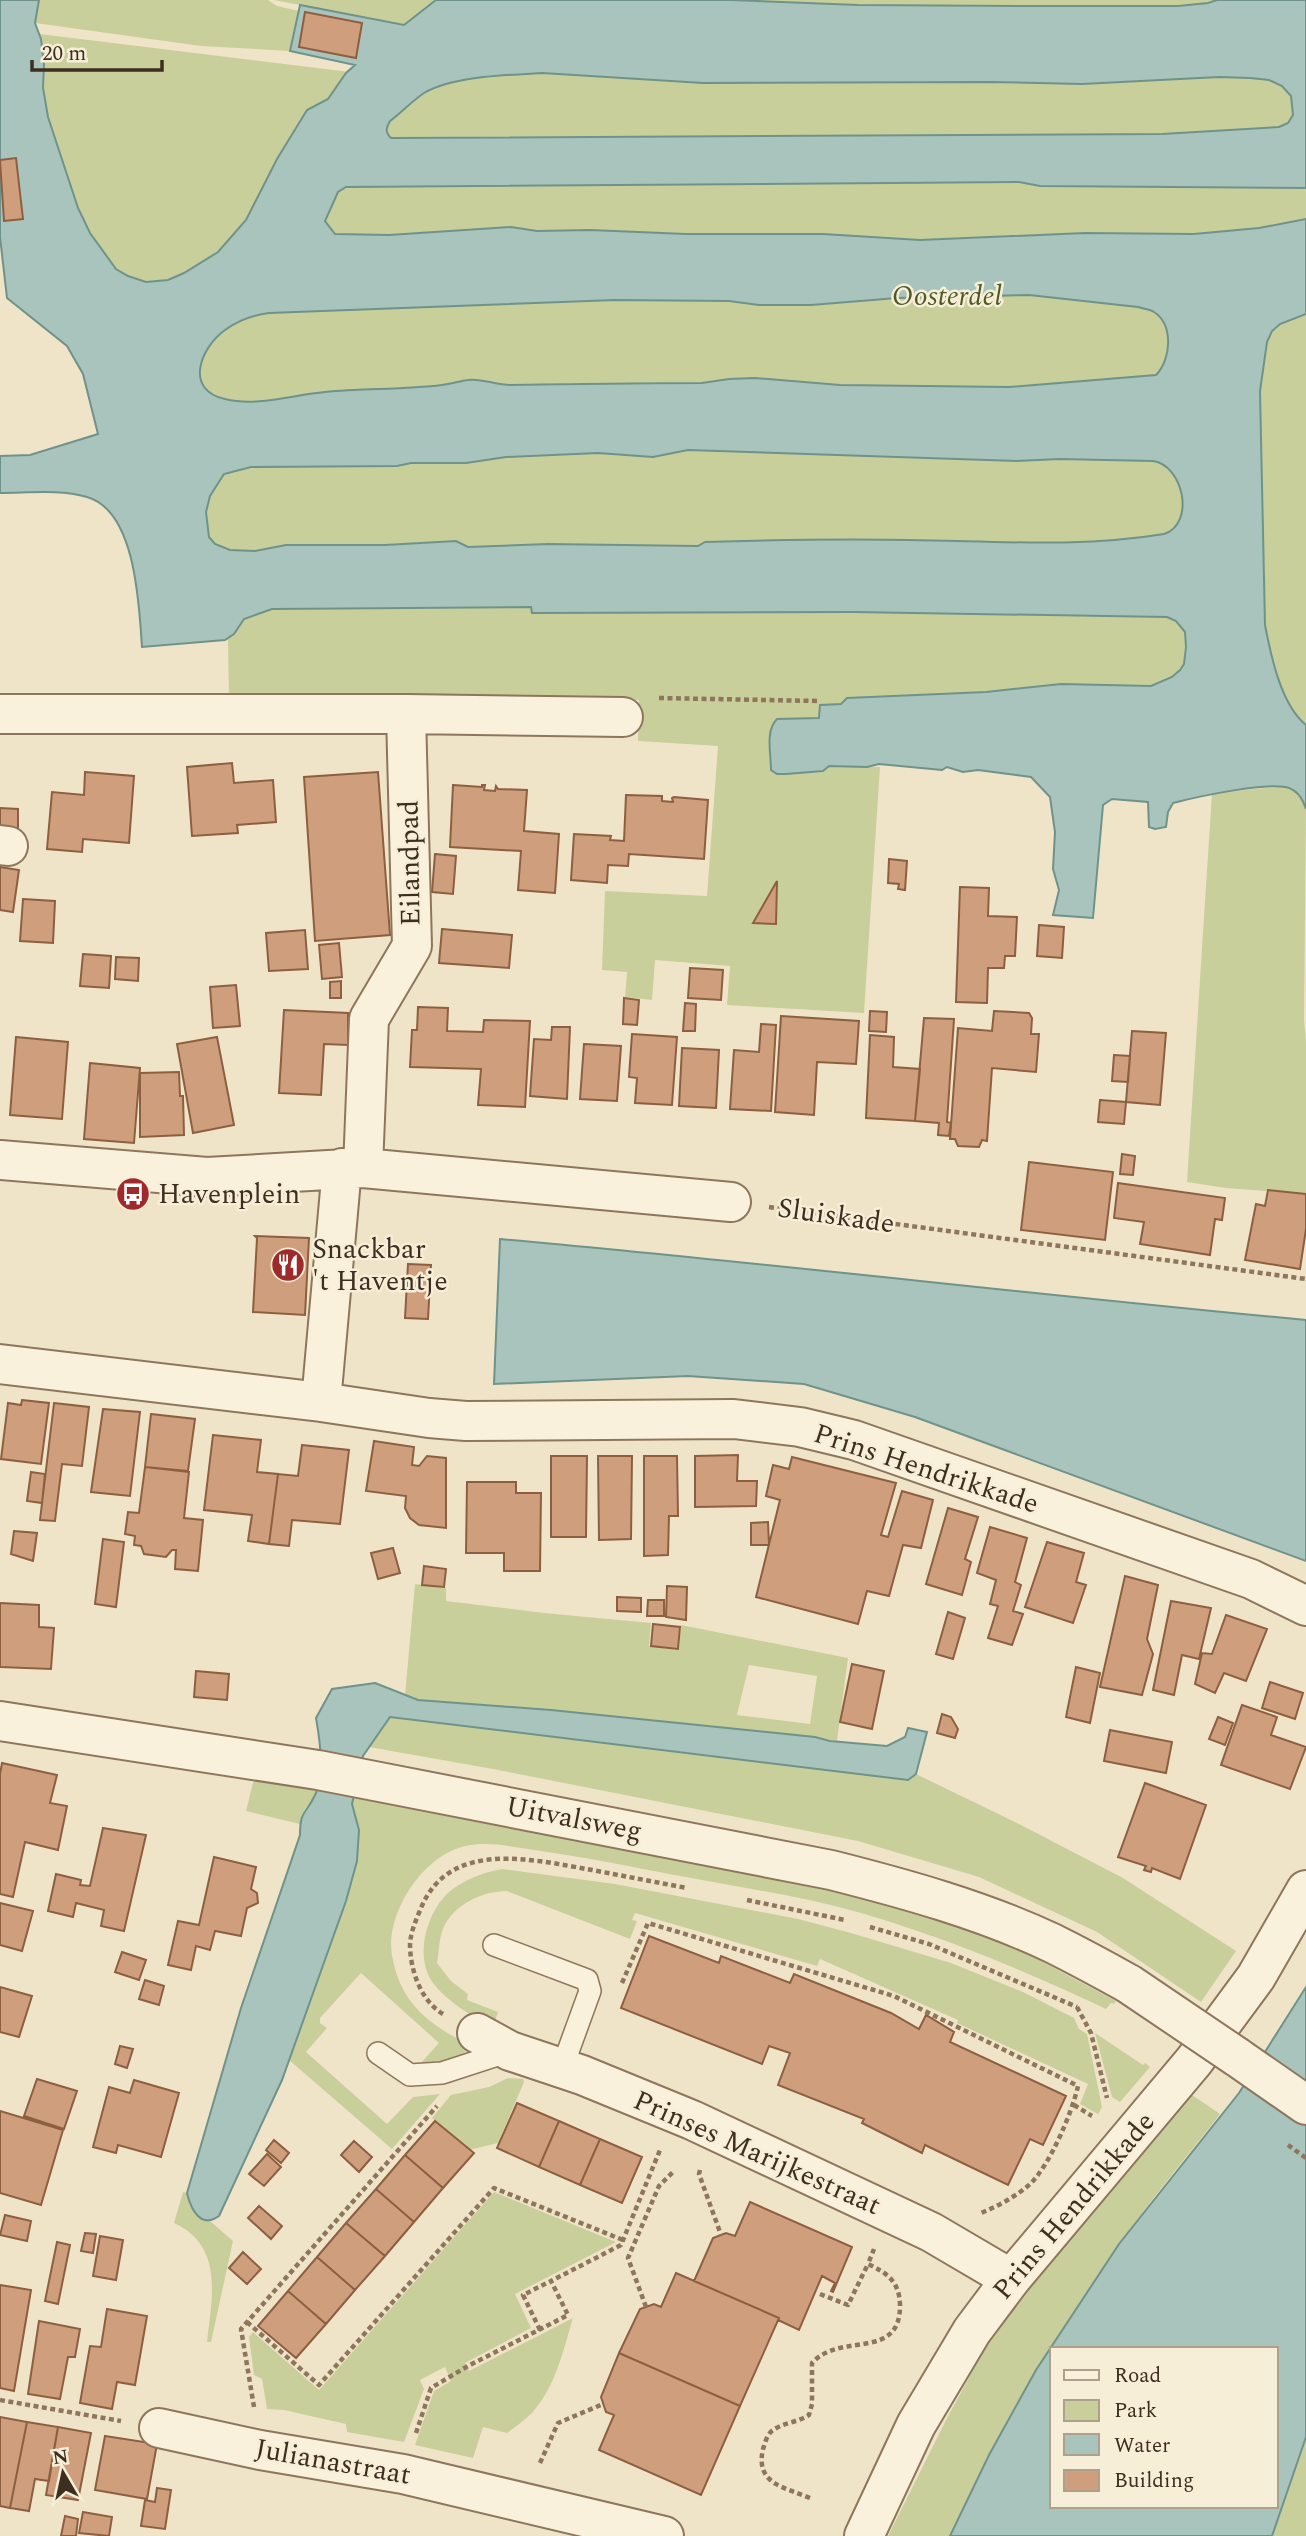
<svg xmlns="http://www.w3.org/2000/svg" width="1306" height="2536" font-family="Spectral,serif">
<style>
.green{fill:#c9cf9b;fill-rule:evenodd}
.water{fill:#a9c4bc;stroke:#6f938a;stroke-width:2;fill-rule:evenodd}
.building{fill:#cf9f7d;stroke:#8d5f41;stroke-width:2}
.lines{fill:none;stroke-linecap:round;stroke-linejoin:round}
.service-casing{stroke:#8d765c;stroke-width:24}
.minor-casing{stroke:#8d765c;stroke-width:42}
.tertiary-casing{stroke:#8d765c;stroke-width:42}
.path{stroke:#8d765c;stroke-width:4.5;stroke-dasharray:5 3.5;stroke-linecap:butt}
.service{stroke:#faf1dc;stroke-width:21}
.minor{stroke:#faf1dc;stroke-width:38}
.tertiary{stroke:#faf1dc;stroke-width:38}
.tertiary-bridge-casing{stroke:#8d765c;stroke-width:42;stroke-linecap:butt}
.tertiary-bridge{stroke:#faf1dc;stroke-width:38}
.labels{text-anchor:middle;dominant-baseline:central;stroke-width:5;stroke-linejoin:round;paint-order:stroke}
.park-label{font-size:28px;font-style:italic;fill:#4d5a26;stroke:#f7eed8}
.street-label{font-size:28px;fill:#3d2e20;stroke:#f7eed8}
.poi-label{font-size:28px;fill:#3d2e20;stroke:#f7eed8;text-anchor:start}
</style>
<rect width="100%" height="100%" fill="#f0e4c8"/>
<path class="green" d="M39 0H268L277 6 299 11 290 51 201 46 35 23Z
M274 0H436L404 25Z
M524 0H1306V273L1244 278 1219 713 842 704 819 718H788L772 725 769 737 771 769 777 774H786L823 771 829 766 880 767 864 1013 727 1005 730 966 655 960 652 1000 625 997 627 972 602 970 605 891 707 896 718 746 638 741 639 700 400 698 229 699 228 639 244 619 272 609 466 607 852 612 195 585 62 206 23 32 423 81Z
M1306 314V725C1281 705 1271 656 1265 625L1260 391 1267 342 1272 331 1280 324Z
M1278 787C1294 788 1301 795 1306 809L1304 1020 1306 1041V1194L1226 1188 1187 1182 1212 793Z
M415 1584 446 1588V1601L544 1613 651 1623 649 1646 679 1650 681 1625 848 1658 837 1741 815 1737 551 1710 418 1700 405 1695ZM749 1665 817 1676 810 1724 737 1715Z
M390 1717 908 1780 916 1774 1021 1825 1123 1878 1236 1951 1201 2002 1097 1932 979 1877 858 1841 493 1769 369 1747Z
M254 1779 317 1789C313 1803 300 1810 300 1824L246 1811Z
M354 1796 805 1882 899 1906 965 1927 1037 1959 1116 2001 1114 2004 1111 2003 1106 2009C1026 1971 946 1938 861 1913 790 1893 711 1883 638 1868 604 1861 569 1855 534 1850 513 1847 488 1841 466 1846 424 1854 385 1913 392 1955 400 2004 430 2025 471 2046 462 2061 436 2061 419 2065L439 2043 361 1973 320 2018V2023L327 2028 306 2052 387 2124 413 2097 440 2094 392 2149 289 2060 346 1901 357 1862 359 1830 352 1804Z
M502 1869 615 1884 798 1919 851 1933 951 1963 1023 1992 1074 2018 1079 2029 1087 2034 1102 2107 1098 2114 1080 2104 1088 2084 957 2023 958 2020 820 1959 817 1966 635 1913 632 1920 637 1921 630 1939 507 1891C482 1891 453 1905 443 1929 439 1939 439 1952 437 1963L451 1981 468 1994 467 2000 498 2012 494 2024 489 2026C470 2014 447 2002 433 1983 415 1958 425 1919 444 1897 458 1882 483 1872 502 1869Z
M1095 2033 1143 2065 1145 2063 1150 2067 1120 2102 1112 2097Z
M508 2078 523 2079 524 2082 498 2143 469 2150 432 2118 451 2095 489 2087Z
M1189 2093 1220 2114C1186 2158 1150 2200 1119 2246 1054 2338 999 2434 950 2536H888L946 2420 985 2348 1043 2266Z
M183 2192 187 2193 190 2206 206 2221H210L233 2241 211 2342H207C212 2297 224 2246 174 2223Z
M494 2192 616 2242 515 2294 531 2328 465 2363 469 2371 573 2318C563 2351 556 2386 532 2413 525 2420 515 2427 507 2433L483 2427 473 2458 415 2445 434 2391 451 2381 445 2367 420 2380 424 2389 404 2442 347 2432 346 2424 284 2410 267 2409 262 2379 254 2375 249 2337 253 2332 319 2390Z
M1306 2437V2536H1272L1275 2523Z"/>
<path class="water" d="M0 0H39L35 23 41 39 44 64 43 88 48 117 78 208 90 233 116 269 128 276 146 282 168 280 184 273 218 252 246 220 277 159 307 110 328 99 346 73 355 65 290 51 300 5 404 25 436 0H731L858 5 1036 6H1178L1208 3 1217 0H1306V188L1040 186 1019 182 346 187 338 192 325 221 335 234 389 235 511 227 537 231 590 230 686 234H823L920 240 1085 233 1194 234 1259 228 1306 219V314L1280 324 1272 331 1267 342 1260 391 1265 625C1271 656 1281 705 1306 725V809C1303 800 1299 792 1289 788 1269 781 1196 797 1173 803L1168 812 1166 827 1155 829 1149 827 1148 802 1112 799 1103 805 1093 918 1053 915 1059 890 1053 869 1055 832 1050 797 1031 777 978 770 963 772 947 767 942 770 879 764 867 767 829 766 823 771 786 774H777L771 770C771 753 765 731 777 719L819 718 820 705 841 704 847 698 986 692 1061 684 1151 686 1172 677 1180 670 1184 664 1186 647 1185 632 1176 621 1167 617 853 612 532 613 531 607 272 609 244 619 234 634 225 640 142 647C139 605 136 511 87 497 60 489 28 493 0 493V456L30 455 98 434 83 374 67 346 7 298 0 237ZM542 73 703 83 990 82 1082 84 1219 77 1250 78 1269 80 1282 86 1291 96 1293 115 1288 123 1279 127 1162 134 391 138C385 132 386 128 390 121 401 113 412 101 424 93 453 76 508 75 542 73ZM1029 295 1138 307C1143 309 1150 309 1154 312 1174 325 1171 360 1156 375L1009 387 840 385 755 378 729 379 702 383C638 383 574 384 510 385 496 385 481 378 468 380 460 381 451 384 442 385 403 390 364 388 325 392 292 395 257 407 225 399 184 390 200 348 225 330 237 321 254 315 269 313L615 300 729 301 759 305H811L897 298ZM688 450 1017 461 1059 459 1153 461C1183 465 1196 523 1164 534 1079 548 994 541 908 540 840 539 772 540 705 542L698 546 548 544 468 547 456 541 385 545H286L255 551 230 550 215 544 209 537 206 512 210 496 224 474 251 467 397 466 411 463H466L506 457 598 453 653 457Z
M500 1239C769 1263 1037 1295 1306 1320V1561L915 1417 804 1384 688 1376 494 1384Z
M375 1683 418 1700 551 1710 815 1737 830 1741 887 1746 905 1737 908 1728 927 1732 916 1774 908 1780 390 1717 363 1756 352 1804 359 1830 357 1861 346 1901 282 2080 219 2216C201 2229 191 2210 187 2193L241 2008 300 1835C300 1809 306 1815 315 1795 325 1775 320 1740 316 1718L332 1689Z
M1306 1987V2437L1272 2536H950L989 2455 1036 2370 1119 2244 1239 2093ZM1052 2349H1276V2506H1052Z"/>
<path class="building" d="M305 12 362 23 356 58 299 47Z
M16 158 23 219 4 221 0 160Z
M232 763 234 783 273 780 276 822 237 825 238 833 192 836 187 767Z
M85 772 134 776 129 843 83 839 82 852 47 849 52 792 84 795Z
M378 772 390 935 315 941 304 777Z
M453 785 482 787V785H485L484 790 495 791 496 786 498 789 527 790 524 831 559 834 555 893 518 890 521 851 450 847Z
M626 795 662 796V801L673 802 672 798 674 797 708 800 704 859 629 854 628 866 608 865 607 883 571 880 574 834 611 836 610 840 624 841Z
M0 808 18 809V834H0Z
M435 854 456 856 453 894 432 892Z
M889 859 907 861 905 890 898 889 899 884 888 883Z
M0 867 19 870 13 912 0 910Z
M777 881 776 924 753 923Z
M960 887 989 888 988 916 1017 917 1015 956H1005L1004 968H988L987 1003 956 1002Z
M23 899 55 901 53 943 20 941Z
M1039 925 1064 927 1062 958 1037 956Z
M442 929 512 935 509 968 439 963Z
M305 930 308 969 269 971 266 933Z
M339 943 342 977 322 979 319 945Z
M83 954 111 956 109 988 80 986Z
M116 957 139 958 138 981 115 979Z
M690 968 723 970 721 1000 688 998Z
M341 981V998H330V982Z
M236 985 240 1026 213 1028 210 987Z
M624 998 639 1000 637 1025 623 1024Z
M685 1003 696 1004 695 1031H683Z
M418 1007 448 1008 447 1031 483 1032 484 1020 530 1021 525 1107 478 1105 481 1069 410 1067 412 1030H417Z
M284 1010 348 1013V1045L324 1044 321 1095 279 1093Z
M870 1011 887 1012 886 1032 869 1031Z
M994 1011 1029 1013 1032 1018 1031 1034H1039L1036 1072 992 1068 987 1141 982 1140 979 1147 958 1146 955 1139H950L958 1028 992 1031Z
M781 1016 859 1021 856 1064 817 1062 814 1115 775 1112Z
M924 1018 954 1019 947 1122 951 1123 949 1136 938 1135 939 1123 915 1121Z
M761 1024 776 1025 771 1111 730 1109 734 1050 759 1052Z
M552 1027H570L567 1099 530 1096 534 1039 551 1040Z
M1132 1031 1166 1033 1160 1105 1126 1102Z
M632 1034 677 1037 672 1105 635 1103 637 1078 629 1077Z
M870 1035 894 1037 893 1067 920 1069 915 1121 866 1118Z
M16 1037 68 1042 62 1119 10 1115Z
M217 1037 234 1125 193 1133 177 1044Z
M584 1044 621 1046 617 1101 580 1099Z
M682 1048 719 1050 716 1108 679 1106Z
M1114 1055 1130 1056 1128 1082 1112 1081Z
M90 1063 140 1068 134 1143 84 1139Z
M179 1072 180 1096H183L184 1135 140 1137V1073Z
M1100 1100 1126 1102 1124 1124 1098 1122Z
M1122 1154 1135 1156 1133 1175 1120 1174Z
M1029 1162 1113 1172 1105 1240 1021 1230Z
M1118 1183 1225 1198 1222 1220 1215 1219 1210 1255 1140 1244 1144 1222 1114 1218Z
M1268 1190 1306 1194V1229L1300 1269 1245 1260 1256 1204 1265 1206Z
M255 1236 309 1238 305 1315 253 1312 257 1238Z
M408 1264 431 1265 428 1319 405 1318Z
M22 1400 49 1403 41 1464 1 1459 8 1403 21 1405Z
M54 1403 89 1407 82 1466 62 1464 55 1521 40 1520Z
M103 1409 140 1412 130 1496 91 1492Z
M151 1414 195 1419 188 1471 145 1467Z
M213 1435 261 1440 257 1472 278 1474 269 1544 248 1541 252 1515 204 1510Z
M374 1441 414 1447 412 1465 419 1466 427 1456 446 1458V1528L419 1525 410 1518 405 1508 406 1496 366 1491Z
M302 1445 349 1450 340 1524 292 1520 289 1546 269 1544 278 1474 298 1476Z
M738 1455 737 1481H757L756 1506 695 1507V1456Z
M551 1456H587L586 1537H551Z
M598 1456H632L631 1539 599 1540Z
M644 1456H677L678 1516H669L668 1555 644 1556Z
M792 1457 896 1483 881 1535 888 1537 902 1491 933 1500 921 1548 903 1545 889 1596 867 1591 858 1624 756 1597 780 1500 766 1496 773 1465 789 1469Z
M145 1467 189 1472 184 1518 203 1520 198 1571 175 1569 176 1550H172L166 1557 144 1554 141 1546 134 1545 135 1536 125 1534 128 1512 139 1513Z
M31 1472 45 1474 42 1503 27 1501Z
M467 1482H516V1493H541L540 1571H504V1553H466Z
M948 1508 978 1517 965 1559 971 1562 962 1595 926 1584Z
M768 1522 769 1545H751V1523Z
M990 1527 1027 1538 1015 1582 1021 1585 1013 1611 1023 1614 1012 1645 988 1638 998 1606 990 1604 996 1580 977 1573Z
M14 1531 37 1533 33 1561 11 1554Z
M103 1539 124 1542 116 1607 95 1604Z
M1047 1542 1084 1553 1076 1582 1086 1585 1073 1623 1025 1607Z
M393 1548 400 1573 378 1579 371 1553Z
M424 1566 446 1569 444 1587 422 1585Z
M1125 1576 1158 1585 1147 1639 1153 1654 1142 1695 1100 1687Z
M667 1586 687 1587 686 1620 666 1617Z
M617 1597 641 1598V1612L617 1611Z
M648 1600H664V1616H647Z
M1171 1601 1211 1608 1199 1659 1182 1655 1174 1695 1153 1690Z
M0 1603 39 1605V1627L54 1628 51 1669 0 1667Z
M948 1612 965 1618 953 1659 936 1654Z
M1226 1615 1267 1629 1246 1681 1224 1673 1215 1693 1195 1684 1202 1653 1212 1654Z
M653 1624 680 1627 678 1649 651 1646Z
M852 1664 884 1671 872 1729 840 1722Z
M1076 1667 1100 1673 1090 1723 1066 1717Z
M196 1671 229 1674 227 1700 194 1697Z
M1270 1682 1303 1693 1295 1719 1262 1708Z
M1242 1705 1277 1717 1271 1735 1306 1747 1290 1789 1221 1765Z
M942 1714 951 1717 958 1729 955 1738 937 1733Z
M1218 1717 1233 1723 1225 1745 1209 1739Z
M1110 1730 1172 1742 1166 1773 1104 1761Z
M2 1763 57 1775 50 1803 67 1806 58 1850 25 1842 13 1897 0 1894V1774Z
M1145 1783 1206 1805 1180 1879 1152 1868 1151 1872 1144 1870 1146 1866 1118 1857Z
M103 1828 146 1835 124 1931 101 1926 104 1910 76 1903 73 1917 48 1911 56 1874 81 1880 80 1885 90 1886Z
M214 1857 256 1867 251 1889 257 1893 258 1903 247 1908 241 1936 215 1931 210 1950 196 1946 191 1970 168 1965 178 1921 199 1925Z
M0 1903 33 1911 22 1951 0 1945Z
M649 1936 719 1963 721 1956 790 1983 794 1974 891 2013 919 2029 926 2015 954 2032 950 2042 1066 2096 1043 2145 1030 2139 1008 2185 925 2145 922 2153 862 2123 864 2119 778 2085 790 2053 769 2046 762 2064 621 2008Z
M122 1952 146 1960 139 1980 115 1972Z
M145 1980 164 1986 159 2005 139 1999Z
M0 1987 32 1996 19 2037 0 2032Z
M120 2046 133 2049 127 2068 115 2064Z
M37 2079 77 2091 64 2129 24 2116Z
M134 2080 179 2093 161 2157 118 2145 116 2153 93 2147 109 2087 130 2093Z
M517 2103 559 2121 539 2167 497 2148Z
M0 2111 63 2130 41 2205 0 2193Z
M435 2121 474 2153 443 2188 405 2155Z
M559 2121 600 2139 580 2185 539 2167Z
M600 2139 642 2157 622 2203 580 2185Z
M274 2140 289 2153 281 2163 266 2150Z
M354 2141 372 2157 359 2172 341 2155Z
M267 2154 281 2167 264 2186 249 2174Z
M405 2155 443 2188 414 2222 376 2189Z
M376 2189 414 2222 385 2256 346 2223Z
M750 2202 852 2247 833 2292 831 2291 835 2283 822 2276 799 2330 778 2320 779 2318 694 2281 713 2238 726 2233 735 2236Z
M259 2206 282 2226 271 2239 248 2218Z
M5 2215 31 2221 27 2241 0 2235Z
M346 2223 385 2256 355 2290 317 2257Z
M85 2233 96 2234 93 2253 81 2251Z
M100 2236 123 2240 116 2280 93 2276Z
M57 2242 70 2245 58 2304 45 2301Z
M243 2252 261 2269 247 2284 229 2268Z
M317 2257 355 2290 326 2324 288 2291Z
M676 2273 779 2318 740 2406 619 2353 640 2309 654 2304 661 2307Z
M0 2285 31 2290 14 2391 0 2388Z
M288 2291 326 2324 296 2358 258 2326Z
M107 2309 147 2316 135 2385 117 2382 112 2409 80 2403 90 2346 101 2347Z
M39 2321 80 2329 75 2357H68L60 2399 28 2394Z
M619 2353 740 2406 701 2495 599 2450 614 2415 606 2412 601 2397Z
M0 2417 27 2422 10 2508 0 2506Z
M27 2422 58 2427 49 2481 35 2479 29 2511 10 2508Z
M58 2427 91 2433 78 2500 46 2495Z
M105 2436 157 2444 147 2499 95 2490Z
M157 2488 171 2490 165 2529 141 2526 145 2500 155 2502Z
M83 2512 112 2517 109 2536 79 2533Z
M65 2516 78 2519 76 2536H61Z"/>
<g class="lines">
<g class="service-casing">
<path id="service" d="M494 1945 587 1980 590 1991 562 2068
M378 2053 410 2075 442 2073 510 2051"/>
</g>
<g class="minor-casing">
<path id="minor" d="M0 714H406L412 946 369 1019 363 1168
M406 714 623 717
M0 845 8 846
M0 1160 207 1177 363 1168 731 1202
M0 1364 321 1402 429 1418 466 1421 734 1419 800 1427 854 1440 1251 1579 1306 1606
M321 1402 342 1168
M477 2033 510 2051 582 2075 692 2120 931 2232 1011 2279
M159 2428 260 2450 403 2474 664 2536
M864 2536 916 2425 972 2331 1011 2279 1194 2061 1256 1977 1306 1890"/>
</g>
<g class="tertiary-casing">
<path id="tertiary" d="M0 1721 318 1770 831 1870C906 1889 982 1910 1052 1943 1078 1956 1104 1970 1129 1984
M1237 2057 1306 2105"/>
</g>
<path class="path" d="M659 698 819 701
M769 1207 1306 1279
M747 1900 845 1920
M870 1927 929 1944 1077 2007
M622 1983 648 1923 894 1996 1078 2086C1072 2113 1049 2167 1029 2185 1015 2197 998 2206 981 2213
M1077 2007 1091 2033 1107 2098
M443 2014C420 2000 410 1969 410 1944 411 1931 416 1920 421 1908 450 1838 534 1860 592 1870 624 1876 655 1882 687 1888
M1074 2105 1092 2116
M1288 2145 1306 2158
M700 2170 699 2174 721 2235
M820 2294 848 2305 868 2264
M646 2307 628 2258 659 2186 674 2171
M247 2322 319 2385 494 2188 623 2240
M540 2330 523 2295 551 2281
M0 2400 121 2421
M254 2407 241 2329 437 2106
M416 2433 431 2388 468 2366 568 2315 551 2281 621 2245 660 2150
M540 2463 558 2423 603 2404
M810 2498C784 2487 755 2484 763 2449 765 2443 767 2434 773 2430 783 2423 798 2422 809 2415L812 2404V2363C841 2331 901 2362 900 2304 899 2281 887 2273 868 2264L874 2249"/>
<use href="#service" class="service"/>
<use href="#minor" class="minor"/>
<use href="#tertiary" class="tertiary"/>
<g class="tertiary-bridge-casing">
<path id="tertiary-bridge" d="M1129 1984 1237 2057"/>
</g>
<use href="#tertiary-bridge" class="tertiary-bridge"/>
</g>
<defs>
<g id="bus-disc" transform="scale(1.75)"><circle r="9.5" fill="#9e2a2b" stroke="#f7eed8"/><path d="M-5-6H5V4H4V6H2V4H-2V6H-4V4H-5ZM-3.5-4V0h7V-4ZM-3.5 1.2v1.5H-2V1.2ZM2 1.2v1.5H3.5V1.2Z" fill="#fff"/></g>
<g id="restaurant-disc" transform="scale(1.75)"><circle r="9.5" fill="#9e2a2b" stroke="#f7eed8"/><path d="M-5-6h1v4h1v-4h1v4h1v-4h1v5L-1.5 .5V6h-2V.5L-5-1ZM5-6V6H3V1.5H1.5Q1.5-4 5-6Z" fill="#fff"/></g>
</defs>
<g fill-rule="evenodd">
<use href="#bus-disc" x="133" y="1194"/>
<use href="#restaurant-disc" x="288" y="1265"/>
</g>
<g class="labels">
<g class="park-label">
<text x="947" y="296">Oosterdel</text>
</g>
<g class="street-label">
<text transform="translate(410 863) rotate(-91)">Eilandpad</text>
<text transform="translate(836 1216) rotate(8)">Sluiskade</text>
<text transform="translate(926 1469) rotate(18)">Prins Hendrikkade</text>
<text transform="translate(574 1819) rotate(11)">Uitvalsweg</text>
<text transform="translate(757 2153) rotate(24)">Prinses Marijkestraat</text>
<text transform="translate(1074 2206) rotate(-50)">Prins Hendrikkade</text>
<text transform="translate(333 2462) rotate(10)">Julianastraat</text>
</g>
<g class="poi-label">
<text x="158" y="1194">Havenplein</text>
<text x="312" y="1249">Snackbar<tspan x="312" dy="32">'t Haventje</tspan></text>
</g>
</g>
<rect x="1050" y="2347" width="228" height="161" fill="#f7eed8" stroke="#ada18e" stroke-width="2"/>
<rect x="1064" y="2370" width="35" height="10" fill="#faf1dc" stroke="#ada18e" stroke-width="2"/>
<text x="1114" y="2382" font-size="21" fill="#3d2e20">Road</text>
<rect x="1064" y="2400" width="35" height="21" fill="#c9cf9b" stroke="#ada18e" stroke-width="2"/>
<text x="1114" y="2417" font-size="21" fill="#3d2e20">Park</text>
<rect x="1064" y="2434" width="35" height="21" fill="#a9c4bc" stroke="#ada18e" stroke-width="2"/>
<text x="1114" y="2452" font-size="21" fill="#3d2e20">Water</text>
<rect x="1064" y="2470" width="35" height="21" fill="#cf9f7d" stroke="#ada18e" stroke-width="2"/>
<text x="1114" y="2487" font-size="21" fill="#3d2e20">Building</text>
<g transform="translate(63 2473) rotate(351)" stroke="#f7eed8" stroke-width="5" paint-order="stroke">
<path d="M0-5L12 26L0 18L-12 26Z" fill="#3d2e20"/>
<text y="-10" font-size="19" font-weight="bold" text-anchor="middle" fill="#3d2e20">N</text>
</g>
<path d="M32 60v10h130v-10" fill="none" stroke="#3d2e20" stroke-width="3.5"/>
<text x="42" y="60" font-size="21" fill="#3d2e20" stroke="#f7eed8" stroke-width="5" paint-order="stroke">20 m</text>
</svg>
